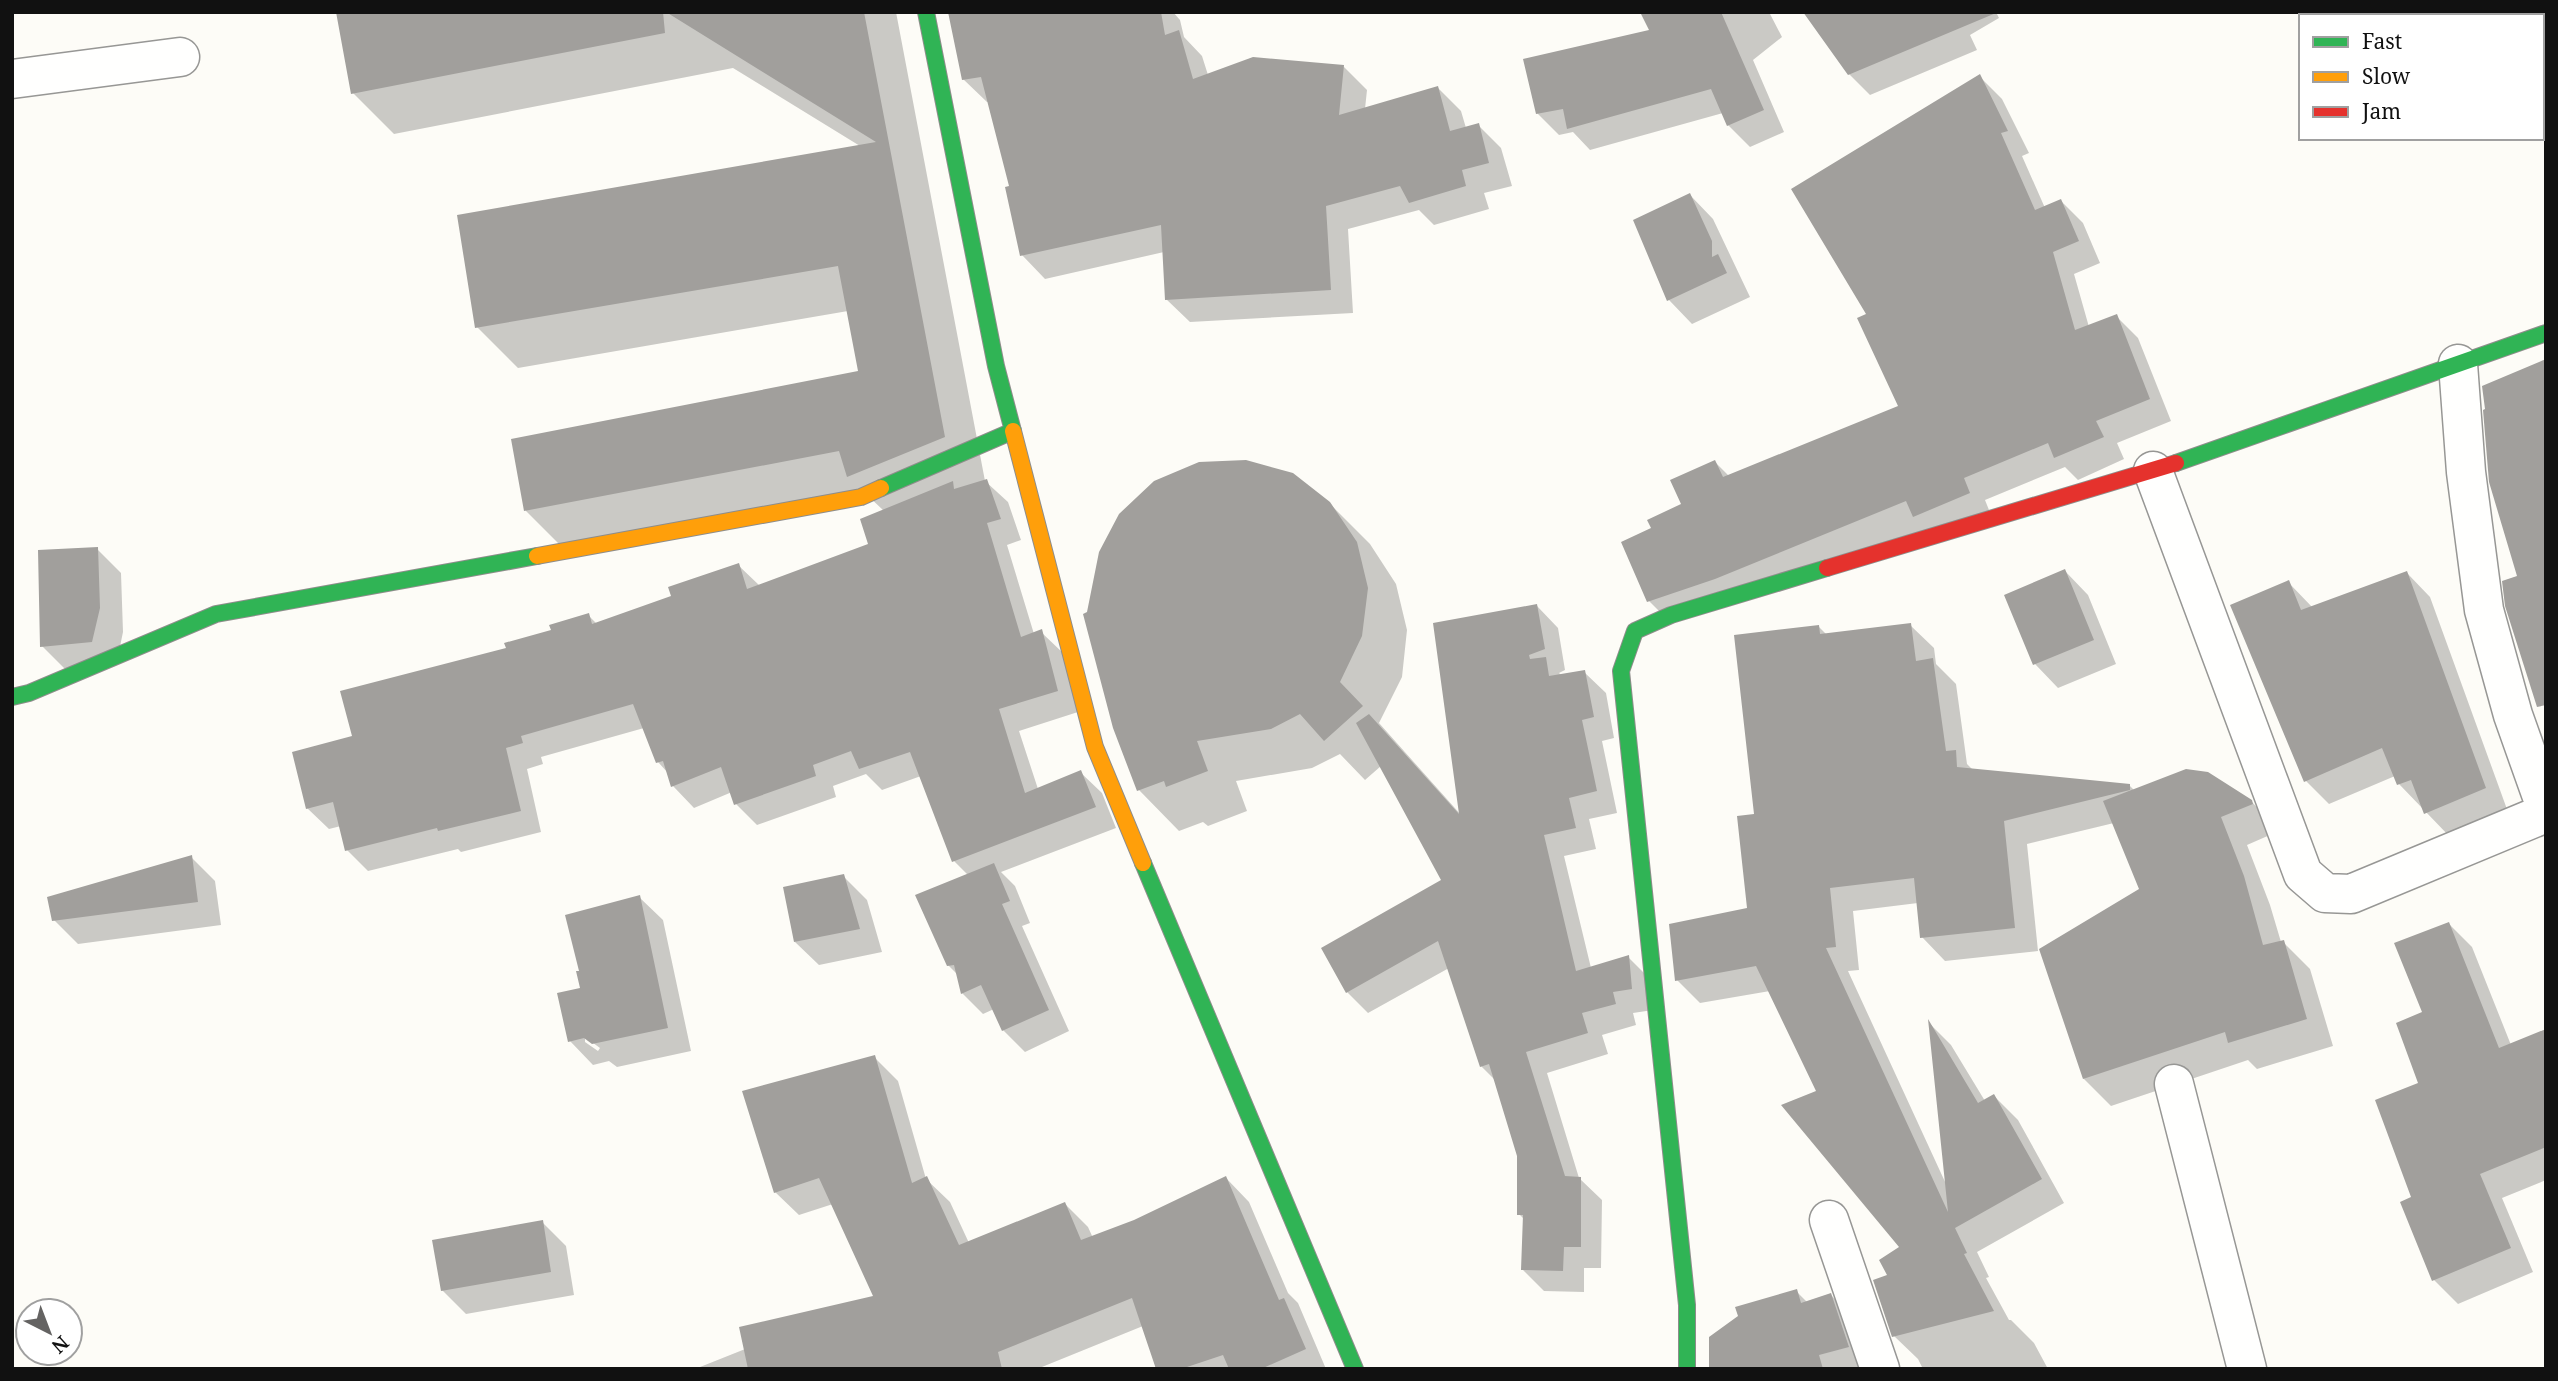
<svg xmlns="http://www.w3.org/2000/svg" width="2558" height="1381" font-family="'Noto Serif',serif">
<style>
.shadow{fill:#0003;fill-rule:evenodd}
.building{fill:#a19f9c}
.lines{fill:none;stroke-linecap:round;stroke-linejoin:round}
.street-casing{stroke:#979795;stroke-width:41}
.fast-casing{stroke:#8e8d8b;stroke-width:18}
.slow-casing{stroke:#8e8d8b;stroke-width:18}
.jam-casing{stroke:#8e8d8b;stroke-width:18}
.street{stroke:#fffffe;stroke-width:38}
.fast{stroke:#30b455;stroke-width:16}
.slow{stroke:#ff9f0a;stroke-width:16}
.jam{stroke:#e5322d;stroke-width:16}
</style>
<rect width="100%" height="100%" fill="#fdfcf7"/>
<path class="shadow" d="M338 12H896L985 481 1008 502 1021 540 1007 545 1034 634 1041 632 1063 653 1078 712 1019 731 1038 789 1080 772 1102 793 1116 828 1001 872 1015 886 1030 923 1022 926 1069 1031 1025 1052 1003 1030 994 1009 983 1014 962 993 958 975 948 965 968 875 954 861 921 776 882 790 866 774 833 786 836 797 757 825 736 804 732 792 694 808 673 786 668 773 658 762 644 728 541 757 543 764 527 769 541 832 461 852 458 849 368 871 347 850 341 826 329 829 307 808 354 737 508 649 588 615 597 624 674 597 738 565 760 586 870 545 884 511 866 494 567 552 526 511 513 440 860 372 848 311 518 368 477 327 860 146 733 68 394 134 353 93Z
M949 12H1173L1180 20 1184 37 1202 56 1208 75 1343 66 1367 90 1365 109 1438 88 1461 111 1466 128 1478 125 1501 148 1512 186 1484 193 1489 209 1434 225 1419 210 1348 229 1353 313 1190 322 1166 299 1164 252 1045 279 1022 255 1011 188 989 102H987L963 79Z
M1642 12H1769L1782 37 1753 60 1784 132 1750 147 1728 125 1723 113 1590 150 1573 132 1559 135 1537 113 1651 31Z
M1805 12H1996L1999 18 1970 35 1977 50 1870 95 1849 74Z
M1980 77 2002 99 2029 153 2022 156 2045 208 2061 201 2083 223 2100 263 2074 274 2089 327 2116 316 2138 338 2171 421 2117 443 2124 459 2078 480 2065 467 1985 500 1991 515 1671 623 1649 601 1653 529 1683 505 1715 462 1730 477 1901 407 1869 315Z
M1690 195 1713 219 1750 297 1692 324 1669 300Z
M1329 503 1370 544 1396 584 1407 630 1402 677 1379 723 1462 816 1537 606 1558 628 1565 670 1559 673 1562 676 1584 672 1606 693 1614 738 1602 741 1617 813 1589 819 1596 849 1564 856 1591 968 1628 957 1649 978 1653 1010 1633 1013 1636 1025 1602 1035 1608 1054 1547 1073 1579 1178 1602 1200 1601 1268H1584V1292L1544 1291 1523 1270 1525 1220 1519 1214V1156L1495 1080 1481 1066 1449 968 1368 1013 1347 992 1443 881 1381 766 1365 780 1340 754 1312 768 1236 781 1247 811 1208 826 1203 822 1179 831 1139 790 1114 728Z
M97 549 121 573 123 632 116 666 66 670 42 646Z
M2065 571 2088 595 2116 664 2058 688 2035 664Z
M2407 573 2430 597 2508 812 2450 837 2399 784 2395 776 2329 804 2306 781 2288 582 2313 608Z
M1910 625 1934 648 1936 664 1956 684 1967 764 1973 770 2129 785 2135 791 2251 801 2279 831 2247 845 2270 905 2281 942H2283L2310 969 2333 1046 2257 1069 2248 1060 2111 1106 2084 1079 2141 890 2114 823 2027 844 2038 951 1945 961 1922 937 1918 903 1853 911 1859 970 1848 971 1946 1184 1930 1024 1951 1045 1985 1101 1994 1096 2018 1120 2064 1203 1977 1252 1989 1277 1986 1278 2009 1320H2011L2034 1343 2048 1369H1923L1918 1359 1894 1336 1890 1276 1902 1248 1819 1092 1770 991 1700 1003 1677 980 1749 909 1756 816 1819 627 1827 635Z
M191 857 215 881 221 925 78 944 54 920Z
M843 876 867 900 882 952 819 965 795 942Z
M639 897 663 920 691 1051 617 1067 609 1061 593 1065 570 1041 582 989ZM585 1037 600 1048 598 1051 585 1042Z
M2449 924 2472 947 2511 1045 2546 1030V1180L2502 1198 2533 1272 2458 1304 2434 1280 2413 1198 2424 1013Z
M874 1057 898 1081 926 1179 950 1202 969 1243 1065 1204 1088 1227 1093 1238 1135 1221 1226 1178 1249 1202 1288 1293 1298 1303 1326 1369H1158L1143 1326 1037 1369H695L875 1297 833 1204 799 1215 775 1192Z
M542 1222 566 1246 574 1295 466 1314 442 1290Z
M1796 1291 1808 1303 1831 1295 1854 1319 1871 1369H1710Z"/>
<path class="building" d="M336 12H663L665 33 351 94Z
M666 12H864L945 437 847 477 839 451 524 511 511 439 858 371 838 266 475 328 457 215 876 142Z
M948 12H1161L1165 35 1179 30 1193 79 1253 57 1344 65 1339 115 1438 86 1450 131 1479 123 1489 163 1462 170 1466 186 1409 203 1400 186 1326 206 1331 290 1165 300 1161 225 1020 256 1005 187 1009 186 981 77 962 80Z
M1640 12H1721L1764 110 1727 126 1711 89 1567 129 1563 109 1536 114 1523 59 1649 30Z
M1803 12H1996V13L1848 75Z
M1980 74 2008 131 2001 133 2035 210 2061 199 2079 241 2053 252 2075 330 2117 314 2150 399 2096 421 2104 437 2054 458 2048 443 1964 478 1970 493 1913 517 1906 501 1715 579 1647 602 1621 542 1651 528 1647 520 1681 504 1670 480 1715 460 1723 477 1898 406 1857 318 1866 314 1791 189Z
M1690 193 1712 241V257L1718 254 1727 273 1667 301 1633 220Z
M2546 359V705L2537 707 2505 606 2502 581 2517 576 2489 482 2483 410 2485 409 2482 386Z
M1246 460 1293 473 1330 502 1357 542 1368 588 1362 636 1340 682 1363 706 1324 741 1300 714 1271 729 1197 741 1208 771 1166 787 1164 781 1137 791 1113 728 1083 614 1087 612 1099 552 1119 514 1154 481 1199 462Z
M987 479 1001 519 987 523 1021 637 1042 629 1058 691 999 709 1025 793 1081 770 1096 807 952 862 910 752 859 769 851 751 813 765 816 776 734 805 721 767 671 787 663 761 656 763 633 704 521 736 523 743 506 748 521 811 438 831 437 828 345 851 333 802 306 809 292 752 352 736 340 691 506 648 504 643 551 630 549 625 589 613 592 624 671 596 668 587 739 563 747 589 868 544 860 519 953 481 954 489Z
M98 547 100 608 92 642 40 647 38 550Z
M2065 569 2094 640 2033 665 2004 595Z
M2407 571 2486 788 2424 814 2411 780 2397 785 2382 748 2304 782 2230 605 2289 580 2301 610Z
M1537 604 1545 649 1529 655 1530 659 1546 657 1549 676 1585 670 1594 717 1582 720 1597 791 1569 798 1576 828 1544 835 1576 971 1629 955 1632 989 1613 992 1616 1004 1582 1013 1588 1033 1526 1052 1565 1176 1581 1177V1247H1564L1563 1271 1521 1270 1523 1215H1517V1156L1489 1064 1480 1067 1438 941 1346 993 1321 948 1441 880 1356 723 1369 714 1459 814 1433 623Z
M1911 623 1916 661 1933 658 1946 751 1956 750 1957 767 2130 784V790L2004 821 2015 928 1920 938 1914 878 1830 888 1836 947 1826 948 1948 1212 1928 1019 1978 1103 1994 1094 2042 1179 1955 1228 1967 1253 1964 1254 1994 1311 1892 1337 1873 1280 1887 1275 1879 1260 1899 1247 1781 1105 1816 1091 1756 966 1675 981 1669 924 1747 908 1737 816 1754 814 1734 635 1819 625 1820 634Z
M2186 769 2208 772 2252 800 2253 804 2221 817 2244 876 2263 945 2284 940 2307 1019 2228 1043 2225 1032 2083 1079 2039 949 2139 889 2103 801Z
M192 855 198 902 52 921 47 897Z
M994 863 1010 901 1002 904 1049 1010 1002 1031 981 985 961 994 954 965 947 966 915 895Z
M844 874 860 929 794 942 783 887Z
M640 895 668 1028 592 1044 584 1038 568 1042 557 993 580 988 576 971H579L565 915Z
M2449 922 2499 1048 2546 1029V1147L2480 1174 2511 1248 2432 1281 2400 1202 2411 1197 2375 1100 2418 1083 2396 1023 2422 1012 2394 943Z
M875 1055 912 1183 927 1176 959 1245 1065 1202 1081 1240 1134 1220 1226 1176 1279 1300 1284 1298 1306 1349 1261 1369H1229L1223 1355 1181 1369H1156L1132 1298 998 1352 1002 1369H748L739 1327 873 1296 819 1178 774 1193 742 1091Z
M543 1220 551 1272 441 1291 432 1240Z
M1797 1289 1801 1303 1831 1293 1849 1347 1819 1355 1823 1369H1709V1337L1738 1316 1735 1307Z"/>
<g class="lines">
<g class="street-casing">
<path id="street" d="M12 79 180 57
M2458 364 2466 472 2484 610 2513 715 2546 808
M2153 471 2303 874 2325 893 2351 894 2546 813
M2174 1084 2247 1369
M1829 1220 1880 1369"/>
</g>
<g class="fast-casing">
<path id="fast" d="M2176 463 2546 333
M881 488 1013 431 996 366 926 12
M12 697 29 693 216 614 537 556
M1143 863 1355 1369
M1687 1369V1305L1621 671 1635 631 1671 615 1827 568"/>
</g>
<g class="slow-casing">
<path id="slow" d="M1013 431 1095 747 1143 863
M537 556 861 497 881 488"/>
</g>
<g class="jam-casing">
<path id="jam" d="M1827 568 2176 463"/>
</g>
<use href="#street" class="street"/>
<use href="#fast" class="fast"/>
<use href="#slow" class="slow"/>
<use href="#jam" class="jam"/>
</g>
<rect width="2558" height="1381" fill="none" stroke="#111111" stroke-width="28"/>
<rect x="2299" y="14" width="245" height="126" fill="#ffffff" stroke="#a0a0a0" stroke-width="2"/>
<rect x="2313" y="37" width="35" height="10" fill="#30b455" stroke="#a0a0a0" stroke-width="2"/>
<text x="2362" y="49" font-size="21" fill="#111111">Fast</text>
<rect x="2313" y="72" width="35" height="10" fill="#ff9f0a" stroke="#a0a0a0" stroke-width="2"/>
<text x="2362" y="84" font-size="21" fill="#111111">Slow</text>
<rect x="2313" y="107" width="35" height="10" fill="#e5322d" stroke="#a0a0a0" stroke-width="2"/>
<text x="2362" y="119" font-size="21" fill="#111111">Jam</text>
<g transform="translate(49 1332) rotate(138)"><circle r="33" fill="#ffffff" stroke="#a0a0a0" stroke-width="2"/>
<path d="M0-5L12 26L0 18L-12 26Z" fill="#646362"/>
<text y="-10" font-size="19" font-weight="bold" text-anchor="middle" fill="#111111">N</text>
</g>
</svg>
